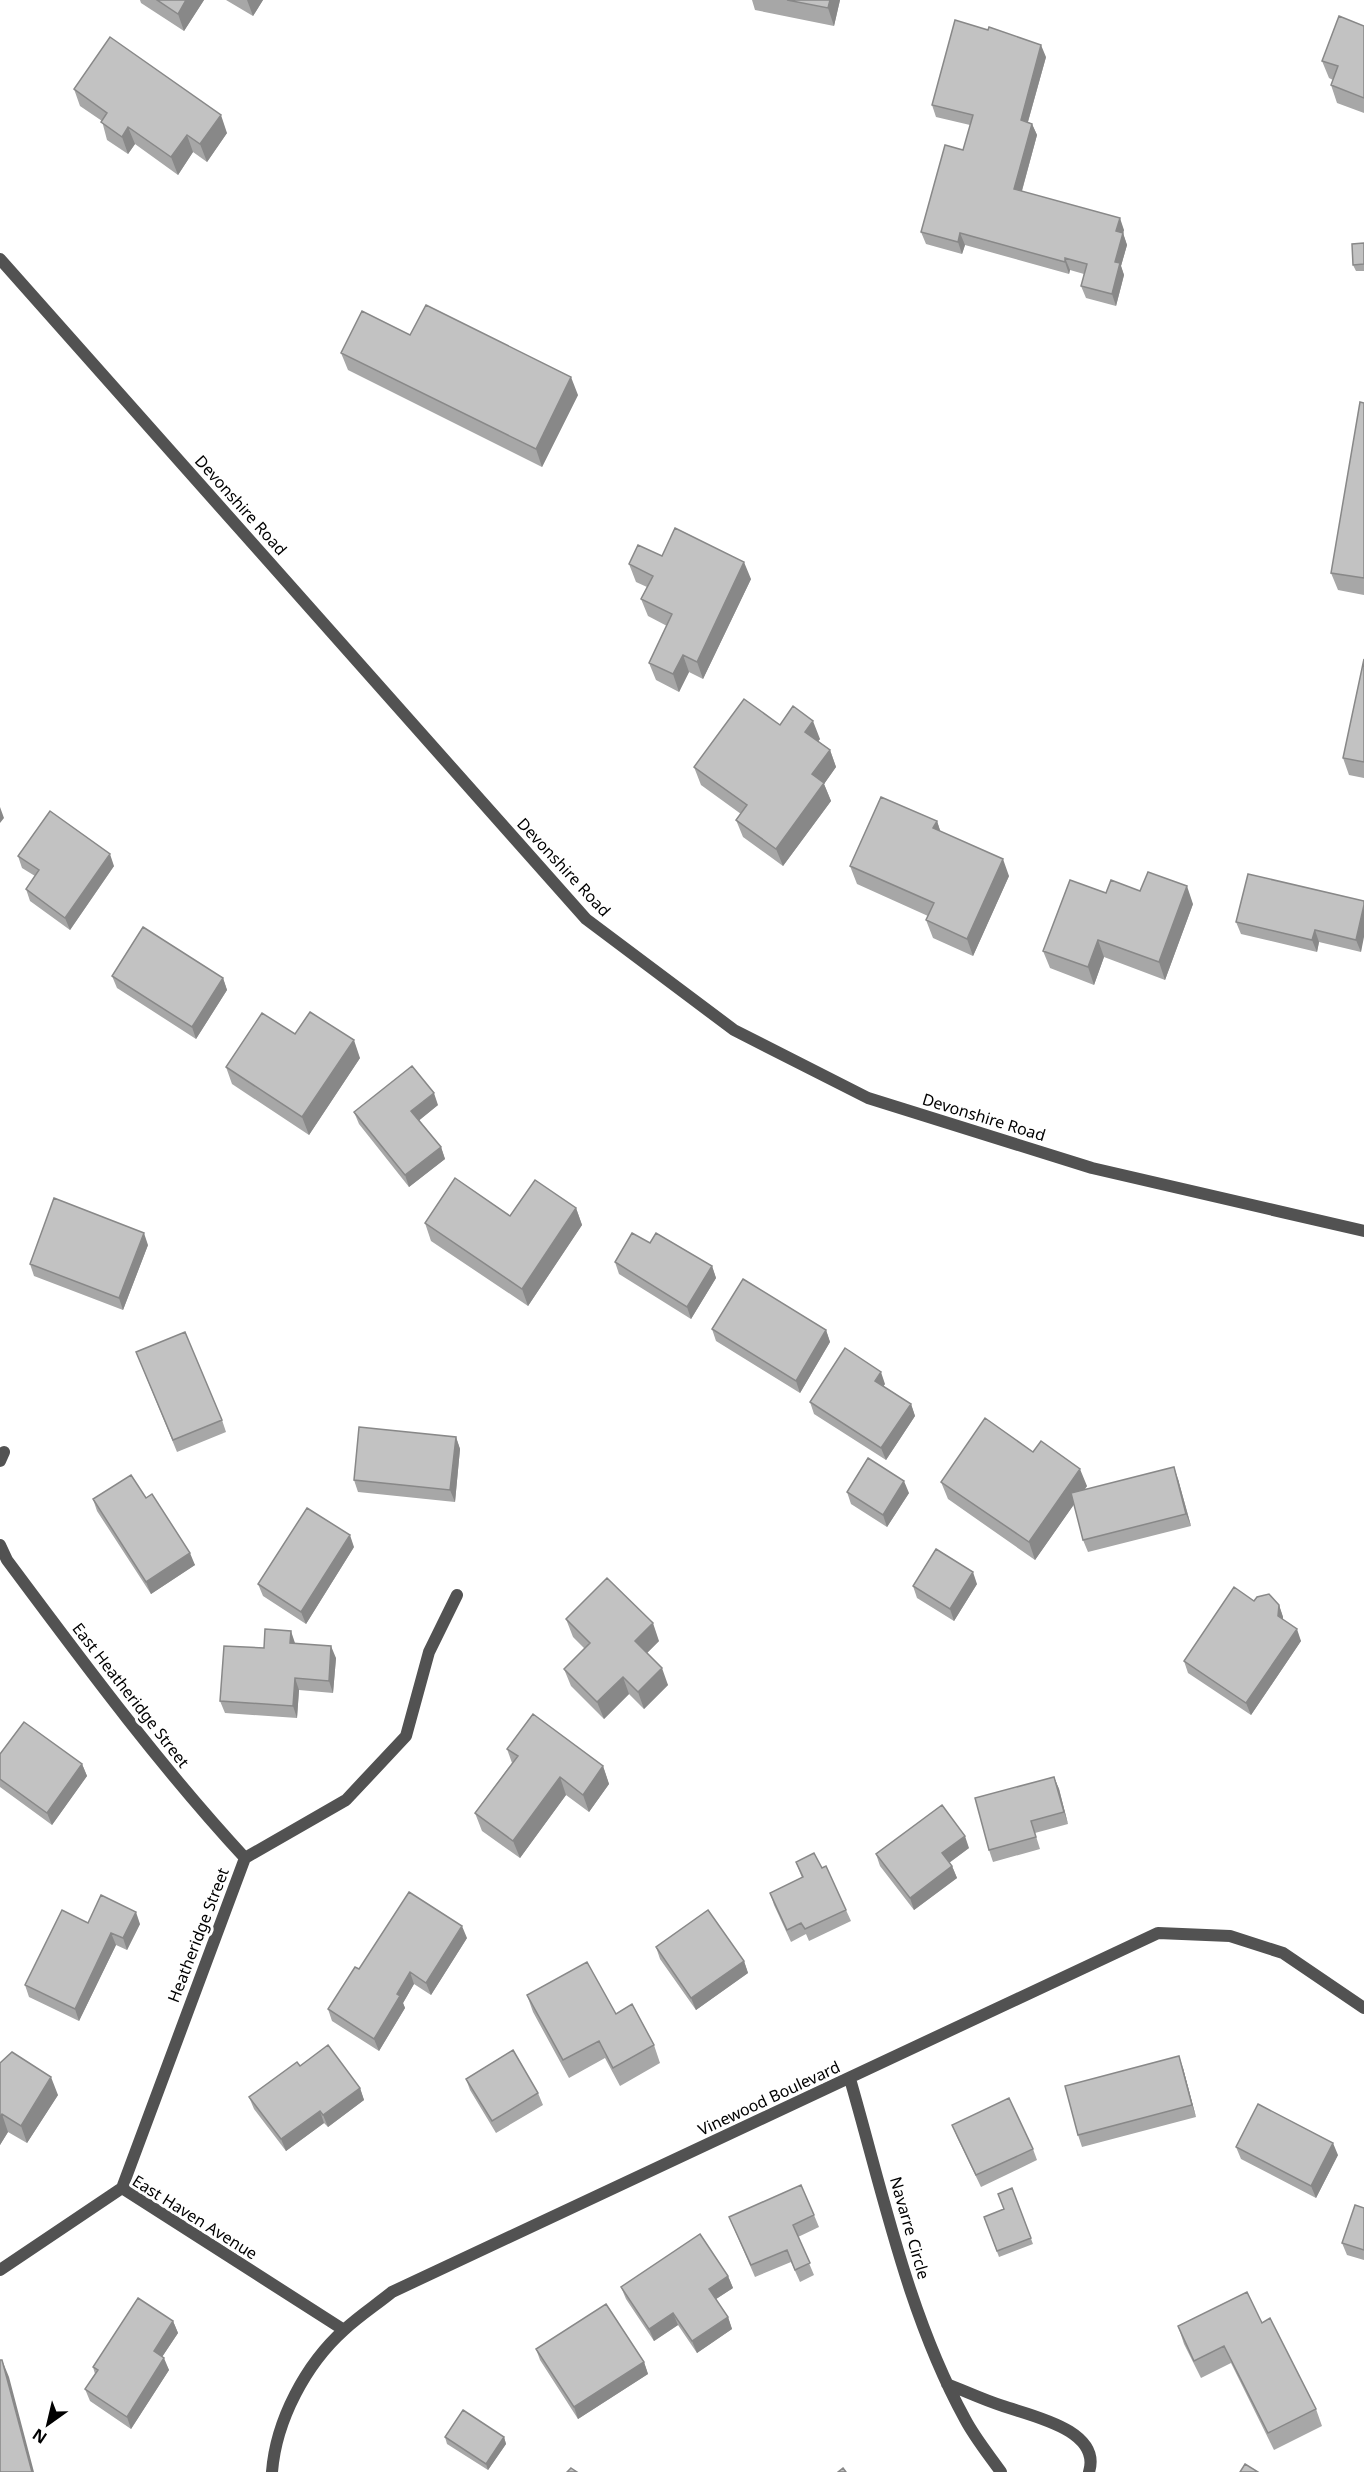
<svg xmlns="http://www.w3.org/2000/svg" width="1364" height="2472" font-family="'Noto Sans',sans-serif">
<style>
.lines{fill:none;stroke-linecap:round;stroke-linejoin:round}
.minor{stroke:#525252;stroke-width:12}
.wall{fill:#a7a7a7}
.shaded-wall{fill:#888}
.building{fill:#c2c2c2;stroke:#888;stroke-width:1.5}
.labels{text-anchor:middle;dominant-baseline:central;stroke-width:6;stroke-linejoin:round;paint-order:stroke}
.street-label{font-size:16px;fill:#000;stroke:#fff}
</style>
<rect width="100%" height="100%" fill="#fff"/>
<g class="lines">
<path class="minor" d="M0 259 586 919 734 1030 868 1098 1092 1168 1364 1231
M0 1461 4 1452
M0 1545 7 1560C83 1662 159 1765 245 1858
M850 2079C883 2193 908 2315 965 2419 975 2438 989 2455 1001 2472
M122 2188 245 1858 346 1800 406 1736 429 1652 457 1595
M122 2188 344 2330
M0 2270 122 2188
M947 2384C965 2391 984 2400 1003 2406 1032 2416 1102 2430 1089 2472
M272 2472C276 2420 306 2364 344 2330 359 2316 376 2305 392 2292L1158 1933 1230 1936 1283 1953 1364 2008"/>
</g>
<path class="wall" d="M140 0H204L184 31 141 3Z
M226 0H263L253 16Z
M752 0H840L834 26 755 10Z
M1364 26V113L1337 103 1331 85 1333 80 1329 78 1322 61Z
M1046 57 1028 122 1032 124 1037 135 1022 191 1124 230 1123 233 1127 245 1121 266 1124 275 1116 306 1086 298 1081 286 1084 274 1070 270 1069 274 965 245 962 254 926 244 921 232 963 150 970 125 936 117 932 105Z
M74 89 227 133 207 162 193 152 178 175 135 144 128 154 107 140 102 121 80 106Z
M1364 243V271H1356L1353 265Z
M410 335 578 395 542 467 348 370 341 353Z
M1364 403V595L1338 590 1331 573Z
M662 556 751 579 703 679 689 672 679 692 656 680 649 663 667 626 648 616 641 599 647 587 636 582 629 564Z
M1364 659V778L1349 775 1343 758Z
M780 725 820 739 818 741 830 750 836 767 824 784 831 801 783 866 743 837 736 820 741 814 701 785 694 767Z
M937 821 940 831 1009 876 973 956 933 938 926 920 928 916 857 884 850 866Z
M18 856 114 866 70 930 30 901 26 889 35 876 22 868Z
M1106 893 1193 904 1165 980 1104 957 1094 985 1050 968 1043 951Z
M1364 901 1361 952 1319 942 1317 952 1241 934 1236 922Z
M112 976 223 978 227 990 196 1039 117 988Z
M295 1034 360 1058 309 1135 232 1084 226 1067Z
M438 1105 419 1120 441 1147 445 1159 409 1187 359 1124 354 1112Z
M576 1208 582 1225 528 1306 431 1241 425 1223 510 1216Z
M650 1243 712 1266 716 1278 691 1319 619 1274 615 1262Z
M148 1245 123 1310 34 1276 30 1264Z
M712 1329 826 1330 830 1342 800 1393 716 1341Z
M136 1352 222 1420 226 1432 177 1452Z
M885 1384 883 1386 911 1404 915 1416 886 1460 814 1414 810 1402Z
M456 1437 460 1449 455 1502 358 1492 354 1480Z
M1033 1452 1087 1486 1085 1489 1178 1479 1191 1526 1088 1552 1083 1540 1074 1504 1035 1560 948 1499 941 1482Z
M847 1492 909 1493 887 1527 851 1504Z
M146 1498 195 1565 151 1594 97 1511 93 1499Z
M354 1547 306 1624 263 1596 258 1584Z
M977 1584 954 1621 917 1598 913 1586Z
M1254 1601 1279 1605 1283 1617V1620L1301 1641 1251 1715 1188 1673 1184 1661Z
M566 1619 659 1641 647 1653 668 1685 644 1709 629 1694 604 1719 571 1686 564 1669 585 1649 573 1637Z
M295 1643 336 1658 333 1693 299 1690 297 1718 225 1713 220 1701 264 1648Z
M507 1749 603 1766 609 1784 589 1812 566 1795 520 1858 482 1831 475 1813 512 1763Z
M0 1754 82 1764 87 1776 52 1825 0 1787Z
M1054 1777 1059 1789 1068 1824 1035 1833 1040 1849 993 1862 989 1850Z
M969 1848 949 1863 952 1866 957 1878 914 1910 880 1866 876 1854Z
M796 1862 822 1868 846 1910 851 1921 809 1941 806 1934 791 1942 774 1905 770 1893 802 1878Z
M88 1923 140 1924 127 1950 116 1945 79 2021 29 1997 25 1985Z
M467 1938 431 1995 414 1984 403 2003 405 2008 379 2051 332 2021 328 2009 359 1969Z
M656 1947 744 1961 748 1973 696 2010 660 1959Z
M527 1995 616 2014 654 2045 660 2063 620 2086 605 2058 569 2078 533 2012Z
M0 2063 58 2095 27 2143 8 2132 0 2145Z
M300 2066 360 2088 364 2100 328 2127 324 2123 286 2151 254 2109 249 2097Z
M1183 2068 1196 2117 1082 2147 1078 2135Z
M466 2079 538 2093 543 2105 496 2133 470 2090Z
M952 2125 1033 2149 1037 2160 981 2187 957 2137Z
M1236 2147 1338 2155 1316 2198 1241 2159Z
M1012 2188 1033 2244 999 2257 984 2217 1004 2209Z
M1364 2208V2260L1347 2255 1342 2243Z
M814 2215 819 2227 798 2237 814 2275 800 2282 791 2262 755 2277 729 2217Z
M728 2276 733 2288 716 2299 728 2317 732 2329 697 2353 678 2325 654 2341 626 2299 621 2287Z
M173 2321 178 2333 162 2357 169 2370 131 2429 90 2401 85 2389 95 2374 93 2367Z
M1262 2323 1316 2409 1322 2426 1274 2450 1231 2363 1201 2378 1184 2344 1178 2326Z
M536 2349 644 2362 648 2374 578 2419 540 2360Z
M445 2437H504L506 2444 488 2470 447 2444Z"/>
<path class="shaded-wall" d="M186 0H204L184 31 178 14Z
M247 0H263L253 16Z
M830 0H840L834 26 828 8Z
M1041 45 1046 57 1025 132 1021 120Z
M221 115 227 133 207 162 200 144Z
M1032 124 1037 135 1019 201 1014 189Z
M128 127 135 144 128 154 122 137Z
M187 135 193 152 178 175 171 157Z
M1120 218 1124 230 1123 233 1127 245 1121 266 1124 275 1116 306 1112 294 1115 262 1116 231Z
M960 233 965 245 962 254 958 242Z
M1065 258 1070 270 1069 274 1065 262Z
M571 377 578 395 542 467 536 449Z
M744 562 751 579 703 679 697 662Z
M683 655 689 672 679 692 673 674Z
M813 721 820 739 812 750 805 732Z
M830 750 836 767 824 784 831 801 783 866 776 849 812 774Z
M0 807 4 818 0 823Z
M937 821 943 839 933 828Z
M110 854 114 866 70 930 65 918Z
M1003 859 1009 876 973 956 967 939Z
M1187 886 1193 904 1165 980 1159 962Z
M1364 905V937L1361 952 1356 940Z
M1315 930 1319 942 1317 952 1312 940Z
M1098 940 1104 957 1094 985 1088 967Z
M223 978 227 990 196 1039 192 1027Z
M354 1040 360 1058 309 1135 302 1117Z
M434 1093 438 1105 416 1123 411 1111Z
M441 1147 445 1159 409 1187 405 1175Z
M576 1208 582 1225 528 1306 522 1289Z
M144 1233 148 1245 123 1310 119 1298Z
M712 1266 716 1278 691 1319 687 1307Z
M826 1330 830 1342 800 1393 796 1381Z
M881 1372 885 1384 879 1393 875 1381Z
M911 1404 915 1416 886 1460 881 1448Z
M456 1437 460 1449 455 1502 450 1490Z
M1174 1467 1178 1479 1191 1526 1186 1514Z
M1080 1469 1087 1486 1035 1560 1029 1542Z
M904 1481 909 1493 887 1527 883 1515Z
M350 1535 354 1547 306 1624 301 1612Z
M190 1553 195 1565 151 1594 146 1582Z
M973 1572 977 1584 954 1621 950 1609Z
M1279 1605 1283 1617 1282 1628 1278 1616Z
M653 1623 659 1641 642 1658 635 1641Z
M1297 1629 1301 1641 1251 1715 1246 1703Z
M291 1631 295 1643H290Z
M331 1646 336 1658 333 1693 329 1681Z
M662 1668 668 1685 644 1709 638 1692Z
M623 1677 629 1694 604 1719 597 1702Z
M295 1678 299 1690 297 1718 293 1706Z
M82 1764 87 1776 52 1825 47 1813Z
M603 1766 609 1784 589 1812 583 1795Z
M560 1777 566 1795 520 1858 513 1841Z
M1054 1777 1059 1789 1068 1824 1064 1812Z
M965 1836 969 1848 946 1865 942 1853Z
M952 1866 957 1878 914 1910 910 1898Z
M136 1912 140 1924 127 1950 123 1938Z
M462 1926 467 1938 431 1995 426 1983Z
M111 1933 116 1945 79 2021 75 2009Z
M744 1961 748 1973 696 2010 691 1998Z
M410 1972 414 1984 403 2003 405 2008 379 2051 374 2039 397 1994Z
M1179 2056 1183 2068 1196 2117 1192 2105Z
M51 2077 58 2095 27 2143 21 2126Z
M360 2088 364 2100 328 2127 323 2115Z
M320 2111 324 2123 286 2151 281 2139Z
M2 2114 8 2132 0 2145V2118Z
M1333 2143 1338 2155 1316 2198 1311 2186Z
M728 2276 733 2288 713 2301 709 2289Z
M673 2313 678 2325 654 2341 649 2329Z
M728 2317 732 2329 697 2353 692 2341Z
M173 2321 178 2333 158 2363 154 2351Z
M164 2358 169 2370 131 2429 127 2417Z
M2 2360 9 2377 34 2472H32Z
M644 2362 648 2374 578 2419 574 2407Z
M504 2437 506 2444 488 2470 486 2464Z"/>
<path class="building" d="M157 0H186L178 14Z
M787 0H830L828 8Z
M1339 16 1364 26V98L1331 85 1338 66 1322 61Z
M955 20 988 30 989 27 1041 45 1021 120 1032 124 1014 189 1120 218 1116 231 1123 233 1115 262 1120 263 1112 294 1081 286 1087 264 1065 258V262L960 233 958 242 921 232 945 145 963 150 973 115 932 105Z
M110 37 221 115 200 144 187 135 171 157 128 127 122 137 101 122 107 113 74 89Z
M1364 243V264L1353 265 1352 244Z
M426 305 571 377 536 449 341 353 362 311 410 335Z
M1360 402 1364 403V578L1331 573Z
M675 528 744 562 697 662 683 655 673 674 649 663 672 614 641 599 653 576 629 564 638 545 662 556Z
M1364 659V762L1343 758Z
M744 699 780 725 793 706 813 721 805 732 830 750 812 774 824 783 776 849 736 820 747 805 694 767Z
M881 797 937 821 933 828 1003 859 967 939 926 920 934 903 850 866Z
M50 811 110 854 65 918 26 889 39 870 18 856Z
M1148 872 1187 886 1159 962 1098 940 1088 967 1043 951 1070 880 1106 893 1111 880 1140 891Z
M1248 874 1364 901V905L1356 940 1315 930 1312 940 1236 922Z
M143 927 223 978 192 1027 112 976Z
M310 1012 354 1040 302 1117 226 1067 262 1013 295 1034Z
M412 1066 434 1093 411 1111 441 1147 405 1175 354 1112Z
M455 1178 510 1216 535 1180 576 1208 522 1289 425 1223Z
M54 1198 144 1233 119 1298 30 1264Z
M632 1233 650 1243 656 1233 712 1266 687 1307 615 1262Z
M743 1279 826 1330 796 1381 712 1329Z
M185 1332 222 1420 173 1440 136 1352Z
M845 1348 881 1372 875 1381 911 1404 881 1448 810 1402Z
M985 1418 1033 1452 1041 1441 1080 1469 1029 1542 941 1482Z
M359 1427 456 1437 450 1490 354 1480Z
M868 1458 904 1481 883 1515 847 1492Z
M1174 1467 1186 1514 1083 1540 1071 1493Z
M131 1475 146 1498 152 1494 190 1553 146 1582 93 1499Z
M307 1508 350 1535 301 1612 258 1584Z
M936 1549 973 1572 950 1609 913 1586Z
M607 1578 653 1623 635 1641 662 1668 638 1692 623 1677 597 1702 564 1669 590 1643 566 1619Z
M1234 1587 1254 1601 1257 1597 1269 1594 1279 1605 1278 1616 1297 1629 1246 1703 1184 1661Z
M265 1629 291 1631 290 1643 331 1646 329 1681 295 1678 293 1706 220 1701 224 1646 264 1648Z
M533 1714 603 1766 583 1795 560 1777 513 1841 475 1813 518 1756 507 1749Z
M24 1722 82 1764 47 1813 0 1779V1754Z
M1054 1777 1064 1812 1031 1821 1036 1837 989 1850 975 1798Z
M942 1805 965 1836 942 1853 952 1866 910 1898 876 1854Z
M814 1853 822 1868 826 1866 846 1910 805 1929 801 1923 787 1930 770 1893 803 1877 796 1862Z
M409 1892 462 1926 426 1983 410 1972 397 1994 400 1996 374 2039 328 2009 355 1967 359 1969Z
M101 1895 136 1912 123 1938 111 1933 75 2009 25 1985 62 1910 88 1923Z
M708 1910 744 1961 691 1998 656 1947Z
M587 1962 616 2014 632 2004 654 2045 613 2068 599 2041 563 2060 527 1995Z
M328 2045 360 2088 323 2115 320 2111 281 2139 249 2097 297 2062 300 2066Z
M513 2050 538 2093 492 2121 466 2079Z
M12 2052 51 2077 21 2126 2 2114 0 2118V2063Z
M1179 2056 1192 2105 1078 2135 1065 2086Z
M1009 2098 1033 2149 976 2175 952 2125Z
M1258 2104 1333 2143 1311 2186 1236 2147Z
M801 2185 814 2215 793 2225 810 2263 795 2270 787 2250 751 2265 729 2217Z
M1012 2188 1031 2238 997 2251 984 2217 1004 2209 998 2194Z
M1355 2205 1364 2208V2250L1342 2243Z
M700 2234 728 2276 709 2289 728 2317 692 2341 673 2313 649 2329 621 2287Z
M1247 2292 1262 2323 1270 2318 1316 2409 1268 2433 1224 2346 1194 2361 1178 2326Z
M138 2298 173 2321 154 2351 164 2358 127 2417 85 2389 98 2370 93 2367Z
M606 2304 644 2362 574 2407 536 2349Z
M0 2360H2L32 2472H0Z
M463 2410 504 2437 486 2464 445 2437Z
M1245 2464 1258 2472H1240Z
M571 2468 577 2472H567Z
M843 2468 846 2472H838Z"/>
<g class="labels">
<g class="street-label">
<text transform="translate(241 505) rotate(48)">Devonshire Road</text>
<text transform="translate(564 867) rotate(47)">Devonshire Road</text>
<text transform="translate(984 1117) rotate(17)">Devonshire Road</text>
<text transform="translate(131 1695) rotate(52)">East Heatheridge Street</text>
<text transform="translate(198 1935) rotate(-69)">Heatheridge Street</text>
<text transform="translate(769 2098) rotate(-25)">Vinewood Boulevard</text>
<text transform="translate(195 2217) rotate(32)">East Haven Avenue</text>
<text transform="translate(910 2228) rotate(74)">Navarre Circle</text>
</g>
</g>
<g transform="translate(48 2424) rotate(214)" stroke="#ffffff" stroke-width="4.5" paint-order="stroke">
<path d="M0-4.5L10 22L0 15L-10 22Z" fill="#000000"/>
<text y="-9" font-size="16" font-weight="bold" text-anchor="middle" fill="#000000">N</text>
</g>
</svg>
